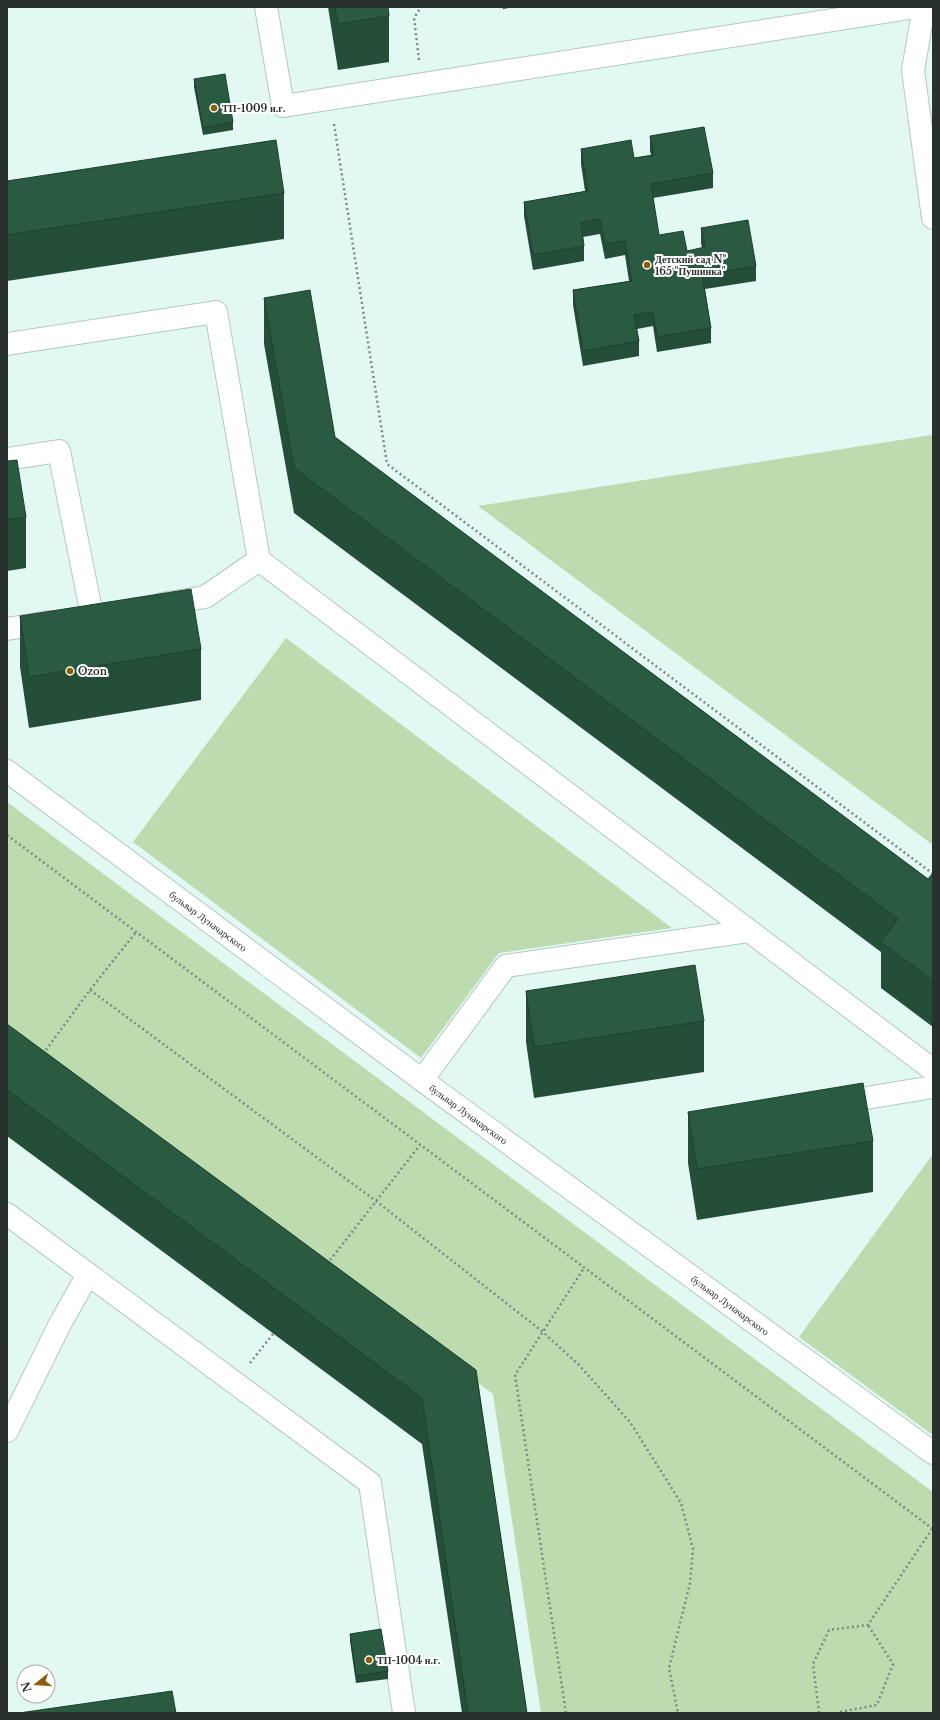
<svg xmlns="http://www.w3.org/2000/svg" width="940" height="1720" font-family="'Libre Baskerville',serif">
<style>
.green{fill:#bcdbaf}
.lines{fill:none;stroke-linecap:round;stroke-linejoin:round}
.minor-casing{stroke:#b3c8c3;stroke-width:24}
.path{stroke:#7c8b87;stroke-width:2.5;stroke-dasharray:2 3;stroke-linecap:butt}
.minor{stroke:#fff;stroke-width:22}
.wall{fill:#244e37}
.building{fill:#2a5b40;stroke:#1d402d}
.poi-dot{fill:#8e5d08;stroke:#fff;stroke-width:1.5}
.labels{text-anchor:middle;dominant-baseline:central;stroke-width:4;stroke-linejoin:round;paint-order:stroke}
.poi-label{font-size:10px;font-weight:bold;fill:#29312f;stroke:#fff;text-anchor:start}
.street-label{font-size:10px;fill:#29312f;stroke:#fff}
</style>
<rect width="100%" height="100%" fill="#e2f8f2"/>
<path class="green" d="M932 435 933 845 478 506Z
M286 638 672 928 499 953 421 1058 133 842Z
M7 802 933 1492V1713H541L493 1394 7 1032Z
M933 1154V1435L799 1337Z"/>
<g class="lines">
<g class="minor-casing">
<g id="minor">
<path d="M266 7 283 106 916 7"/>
<path d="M924 7 913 70 933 218"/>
<path d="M7 344 216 312 259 560 933 1070"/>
<path d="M7 459 59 451 92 615"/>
<path d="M162 604 205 597 259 560"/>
<path d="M7 629 49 622"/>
<path id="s1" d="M7 771 422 1080 933 1453"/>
<path d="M422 1080 506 966 748 931"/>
<path d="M836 1103 933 1087"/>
<path d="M7 1214 370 1483 404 1713"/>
<path d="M7 1431 60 1324 88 1274"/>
</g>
</g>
<path class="path" d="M419 60 414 18 421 7
M334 124 387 464 933 874
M7 835 933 1529
M90 990 376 1201 543 1332 579 1365 630 1422 681 1503 693 1549 690 1583 669 1668 678 1713
M43 1054 90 990 136 932
M327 1264 420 1145
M250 1363 273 1334
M840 1712 877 1705 893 1664 868 1625
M566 1713 515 1375 584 1268
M819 1713 813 1664 829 1630 868 1625 932 1529"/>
<use href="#minor" class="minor"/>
</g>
<path class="wall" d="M328 7H388L389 16V62L338 70Z
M503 7H514L503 9Z
M194 79 233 122V130L203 135 194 87Z
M650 136 713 173V188L653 198 659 235 687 251 702 248 701 243V228L756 266V281L705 289 711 328V343L657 352 653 326 637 329 639 341V356L583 366 573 305V290L629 281 625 255 605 259 600 234 583 237 584 246V261L533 270 524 216V202L585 191 581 164V149L634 158 651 155 650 151Z
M7 181 284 193V239L7 281Z
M264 298 335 437 928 879 933 873V1027L881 988V952L294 513 264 344Z
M7 461 26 517V568L7 571Z
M20 616 201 649V700L29 728 20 667Z
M526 991 704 1021V1072L534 1098 526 1042Z
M7 1024 476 1370 527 1713H462L422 1444 7 1136Z
M688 1112 873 1141V1192L697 1220 688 1163Z
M350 1634 388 1671V1679L356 1683 350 1641Z"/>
<path class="building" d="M335 7H388L389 16 338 24Z
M225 74 233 122 203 128 194 79Z
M704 127 713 173 651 184 659 235 683 231 687 251 705 247 701 228 748 220 756 266 702 275 711 328 657 337 653 312 634 315 639 341 583 351 573 290 632 281 625 241 605 244 600 219 581 223 584 246 533 255 524 202 588 191 581 149 631 140 634 158 654 155 650 136Z
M276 140 284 193 7 235V181Z
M310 290 335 437 928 879 933 873V981L881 942 898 919 294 468 264 298Z
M17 460 26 517 7 520V461Z
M191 589 201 649 29 677 20 616Z
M695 965 704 1021 534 1047 526 991Z
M7 1024 476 1370 527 1713H468L422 1398 7 1090Z
M863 1083 873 1141 697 1169 688 1112Z
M381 1629 388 1671 356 1676 350 1634Z
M172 1691 176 1713H19Z"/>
<g class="poi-dot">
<circle cx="214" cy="108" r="4"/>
<circle cx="647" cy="265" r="4"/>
<circle cx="70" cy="671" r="4"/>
<circle cx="369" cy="1660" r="4"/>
</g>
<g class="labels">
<g class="poi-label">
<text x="222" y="108">ТП-1009 н.г.</text>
<text x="655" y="259">Детский сад №<tspan x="655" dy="12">165 "Пушинка"</tspan></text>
<text x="78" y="671">Ozon</text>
<text x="377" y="1660">ТП-1004 н.г.</text>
</g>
<g class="street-label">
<text stroke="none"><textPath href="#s1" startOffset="251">бульвар Луначарского</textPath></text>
<text stroke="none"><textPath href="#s1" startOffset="575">бульвар Луначарского</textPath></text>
<text stroke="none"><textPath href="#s1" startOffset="899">бульвар Луначарского</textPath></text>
</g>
</g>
<rect width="940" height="1720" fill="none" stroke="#29312f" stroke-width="16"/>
<g transform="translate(36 1684) rotate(253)"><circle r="19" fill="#ffffff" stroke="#a9adac"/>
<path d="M0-3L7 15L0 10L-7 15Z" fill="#8e5d08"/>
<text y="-6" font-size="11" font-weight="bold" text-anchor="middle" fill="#29312f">N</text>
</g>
</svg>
